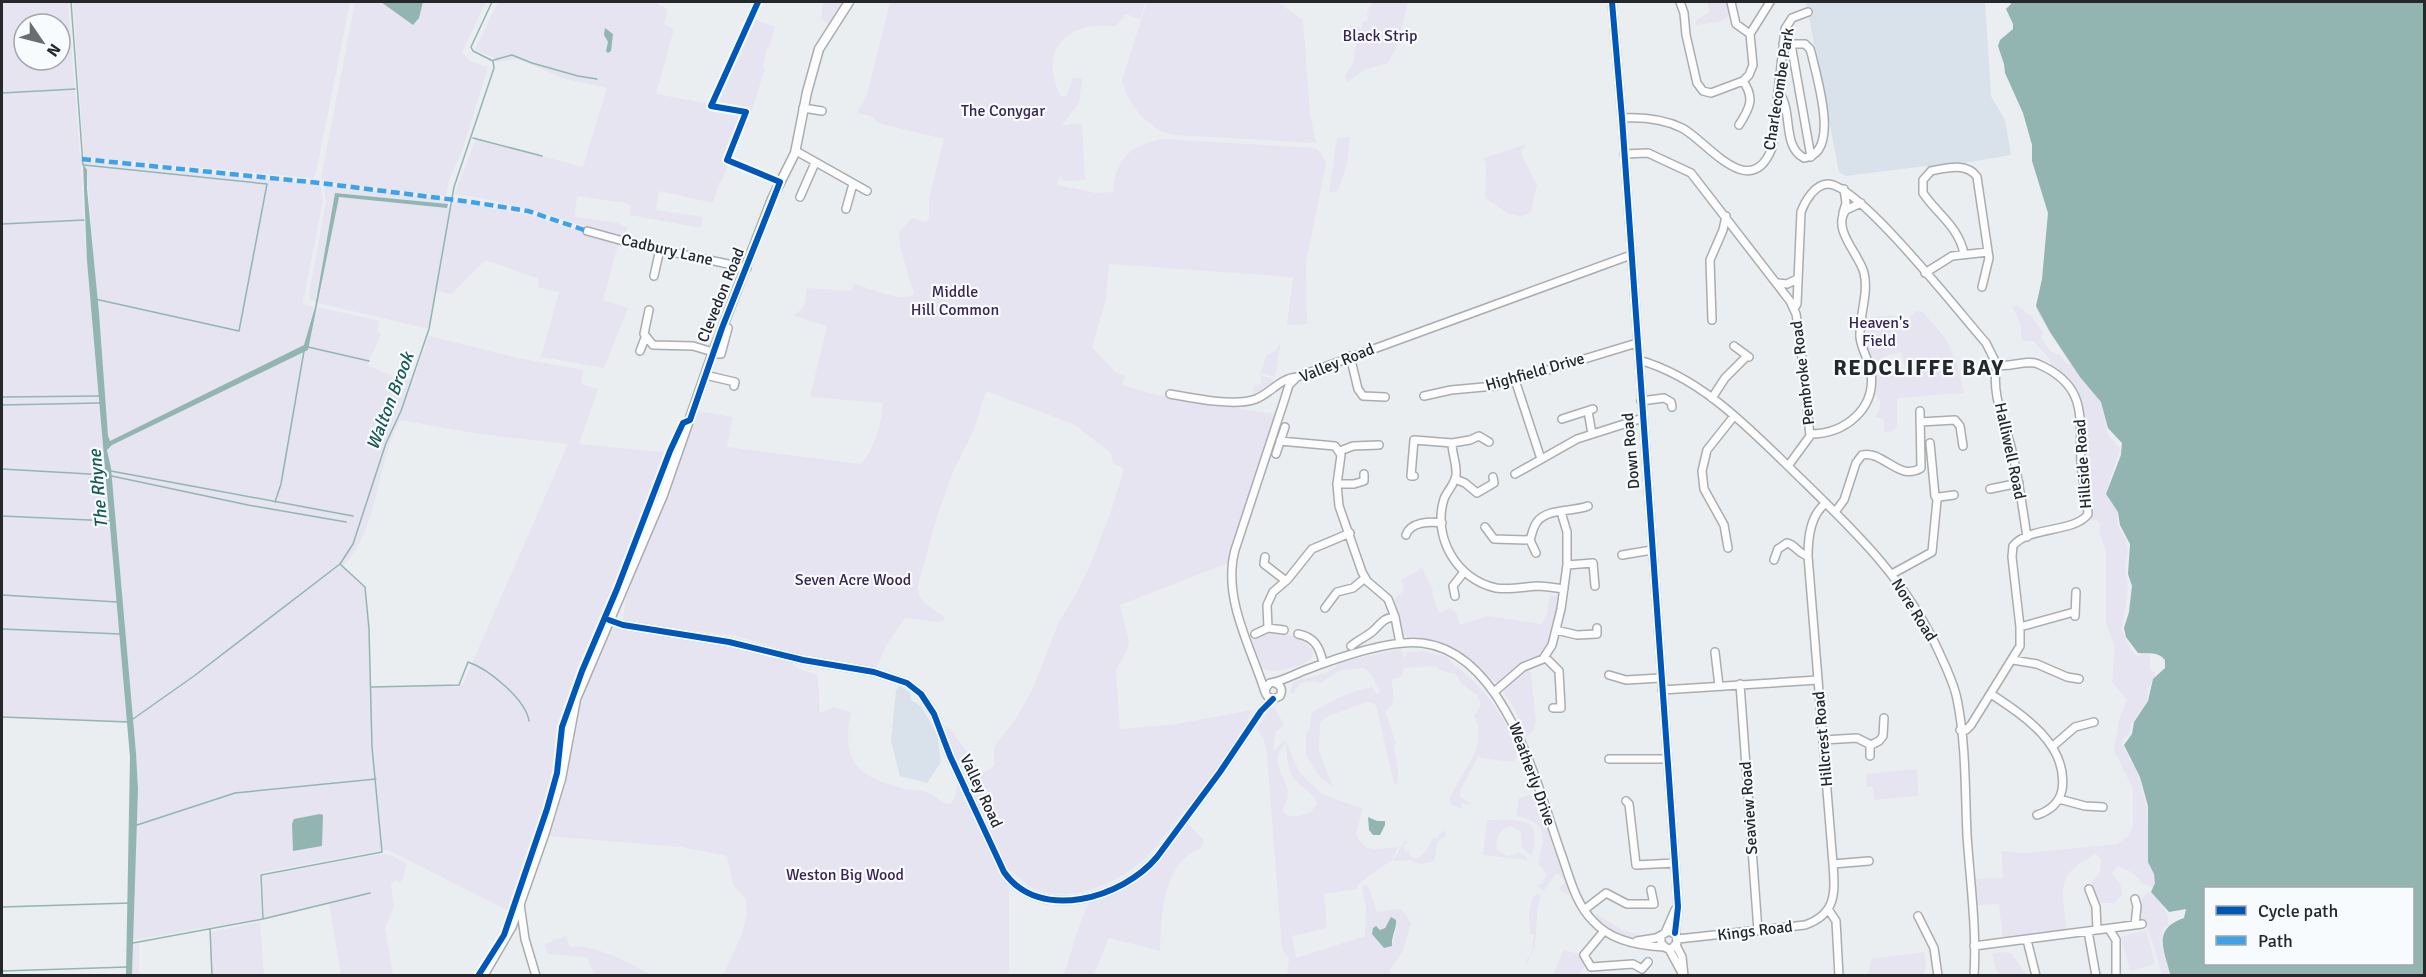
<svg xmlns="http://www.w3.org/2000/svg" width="2426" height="977" font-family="Signika,sans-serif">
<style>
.built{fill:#d9e2ea}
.green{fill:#e6e4f0;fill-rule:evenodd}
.water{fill:#92b5b1;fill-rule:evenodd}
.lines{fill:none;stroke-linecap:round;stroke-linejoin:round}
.stream{stroke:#92b5b1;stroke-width:1.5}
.minor-casing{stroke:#aaadae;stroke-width:10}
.major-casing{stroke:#aaadae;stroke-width:11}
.minor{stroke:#fcfcfd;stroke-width:7}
.major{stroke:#fcfcfd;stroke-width:8}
.quiet{stroke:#3ea2eb;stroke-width:4.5;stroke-dasharray:9 4.5;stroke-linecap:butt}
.cycleway-casing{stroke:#f7fbfe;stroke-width:10}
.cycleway{stroke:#0057b8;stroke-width:6}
.labels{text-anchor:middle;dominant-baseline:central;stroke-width:4.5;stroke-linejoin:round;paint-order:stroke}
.park-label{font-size:16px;fill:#3a2552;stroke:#f7fbfe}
.street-label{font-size:16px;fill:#25272a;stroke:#f7fbfe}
.water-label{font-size:18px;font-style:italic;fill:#185a53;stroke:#f7fbfe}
.district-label{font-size:22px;font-weight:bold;letter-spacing:1.5px;fill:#25272a;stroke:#f7fbfe}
</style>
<rect width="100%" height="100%" fill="#eaeef1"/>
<path class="built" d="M1806 2H1985L1991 96 2005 120 2011 155 1930 169 1926 166 1846 176 1839 172Z
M899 685 910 693 911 700 921 706 937 734 941 762 927 783 900 776 891 741 896 691Z"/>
<path class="green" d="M2 2H68L80 156 84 157 73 2H350L316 173 313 178 85 157V161L320 185 323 200 303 302 306 305 314 307 304 346 111 441 108 439 105 406 87 172 82 164 81 167 87 261 128 723 2 717ZM24 24H60V60H24Z
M355 2H486L462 52 470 61 487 67V71L462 151 449 180 446 196 327 182 321 178Z
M498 2H657L658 5 668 9 664 24 674 29 656 94 711 104 756 7H761L756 20 775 27 769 47H767L763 67 765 68 746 130 741 131 722 180 719 183 713 203 659 191 656 210 703 217 701 228 630 215 631 206 625 203 577 196 575 217 618 223 627 228 625 238 526 208 476 197 454 195 476 139 583 167 607 88 565 79 517 59 496 62 492 57 475 50Z
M823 2H846L832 25 821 19Z
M890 2H1146L1140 19 1126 14 1116 26C1105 27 1093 25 1083 28 1049 39 1047 69 1061 97L1067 95 1073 77 1082 79 1079 103 1062 125 1082 124 1085 180 1064 181 1060 176 1057 185 1096 193 1113 192C1116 157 1131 144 1166 139L1315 148 1321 153 1326 164 1306 262 1307 324 1287 325 1293 277 1109 264 1106 299 1092 347 1115 372 1125 376 1122 384C1158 400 1201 400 1239 404V409L1276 414 1228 563 1120 605 1129 641 1128 648 1116 670 1120 729 1176 724 1251 710 1248 719C1230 753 1206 784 1182 813 1168 829 1157 849 1140 863 1114 884 1071 903 1037 890 1027 886 1019 878 1012 871L1007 872C995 846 943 749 946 727L950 728 981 772H986L994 766V747L1017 717 1033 688 1058 624 1077 592 1090 565 1110 514 1124 469 1113 463 1111 453 1073 424 986 391 974 429 954 469 938 513 918 585C917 605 933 606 945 618L944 620 938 622 905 618 886 646 876 668 832 666 803 660 801 655 737 636 623 621 626 591 646 545 697 411 733 417 727 447 860 464C872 456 884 419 882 403L810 397 827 326 794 316 804 306 807 288 851 291 854 284C868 287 905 304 914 294L900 247 899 232 912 218 926 222 929 218V198L944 139 878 123 872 116 857 113 867 94Z
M1147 2H1277L1303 20 1310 113 1316 143 1173 135C1149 130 1126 103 1122 80Z
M1373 2H1408L1398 44 1388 63 1366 69 1346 83 1345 75 1353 63 1358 33 1355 29H1349L1350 25 1361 28 1363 22 1367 20 1369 16 1366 14Z
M1711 2H1729L1731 14 1720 22 1696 25V20L1710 12 1707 4Z
M1350 137 1347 164 1338 191 1329 192 1337 138Z
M1527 144 1522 150V156L1537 185 1531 212 1521 217 1509 214 1485 198 1486 165 1484 158Z
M324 185 438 198 448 200V204L335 193 315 302 310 300 309 295 326 201Z
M340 197 449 208 451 201 529 215 585 233 619 241 603 300 628 308 604 368 541 357 559 292 538 287 539 279 486 260 451 294 436 291 429 329 318 303 338 199Z
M2091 298 2107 319 2206 888V964L2194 975 2184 922 2186 909 2169 912 2158 900C2163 909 2170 914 2168 925L2164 927 2161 942 2170 975H2162C2158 960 2150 926 2139 917 2140 907 2139 896 2150 892L2157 899 2151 892 2153 887 2142 884C2136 873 2128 870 2117 866L2112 874 2120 883 2122 895 2114 903H2100L2094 898 2092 882 2100 872 2101 859 2096 854C2054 875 2063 889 2066 930L2003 938 1999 904 1976 905 1974 879 2003 878 2002 851 2024 853 2117 844 2128 836 2133 826V789L2114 750 2119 720 2127 700 2112 682 2115 647 2106 623V551L2099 532 2100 524 2096 519 2089 521 2087 519 2084 459 2085 424 2082 409 2078 397 2042 364 2052 365 2048 357 2033 341H2022L2020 323 2013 308V306L2017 305 2032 317 2043 332 2041 338C2051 348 2045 351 2060 355L2067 364H2070L2039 315 2036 306ZM2103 411 2108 428 2122 443 2118 467 2106 492 2120 448 2108 435ZM2117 511 2120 525 2130 544 2131 551 2128 574 2132 586 2129 612 2124 628 2126 637 2138 653C2152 653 2165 651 2165 668L2155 677V673L2150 669V656L2148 654 2137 656 2129 647 2122 630 2128 589 2125 568 2128 550 2126 539 2117 524ZM2153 679 2148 701 2134 722 2132 734 2124 745C2138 773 2150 798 2149 830L2146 806 2139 776 2122 744 2123 739 2129 735 2131 724 2147 701 2148 688Z
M317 307 380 321 377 332 381 334 367 365 397 378 398 375 413 380 429 336 518 358 583 370 581 384 598 389 579 444 672 453 583 672 565 724 556 784 525 880 519 882 522 886 513 913 388 850H382L259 873 262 918 133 940 138 789 136 753 108 449 112 445 307 351ZM400 420 480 434 568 444 463 684 459 685 370 687 369 629 365 587 343 566C379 530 376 464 400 420Z
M1916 311 1923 312 1946 339 1957 363 1964 393 1897 398V426C1894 432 1889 433 1884 431V420L1876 417V415L1880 408V401L1874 393 1876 369 1863 338 1864 318 1895 315 1898 319 1908 318ZM1901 352 1906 370 1890 373 1886 356Z
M1281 341 1275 377 1261 373 1266 356 1277 349Z
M1261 376 1274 379 1268 390 1253 397 1254 386 1261 384Z
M1422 568 1433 591 1432 594 1439 613 1450 608 1456 612 1460 625 1487 616 1542 624 1547 614 1550 595 1559 597 1557 611 1545 648 1537 658 1520 665 1497 683 1491 679 1483 670 1444 643 1426 638 1403 636 1394 600 1404 590 1401 580Z
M615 627 704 642H729L786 655C794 668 802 671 817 674L819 691V711L821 713 834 707 851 712C841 763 857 777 906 789 913 790 922 790 929 793 936 796 940 803 949 804L955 798 958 779 982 834 1009 885V975H723L742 934 747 913 746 899 733 885 727 856 681 847 547 836C562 773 573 709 601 650 605 642 608 632 615 627Z
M1271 633C1288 633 1303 637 1313 651L1312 658C1306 663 1298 666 1290 668 1262 676 1256 667 1251 640Z
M1401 649 1404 658 1408 652 1425 651C1433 656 1440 653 1447 657 1451 660 1449 661 1453 664 1484 686 1505 716 1518 752L1514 762 1480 758 1479 755 1460 791V797L1472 804H1462V809L1450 804V797C1462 771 1490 745 1474 716L1481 704 1476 694 1463 685 1456 674 1441 671 1436 666 1404 668 1402 676 1392 680C1391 691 1399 704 1385 711L1396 743 1394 745 1398 770 1397 784H1394L1376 705 1366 702 1324 718 1320 724 1319 751 1333 787 1320 777 1306 756V735L1310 727 1312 713C1331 700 1349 692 1372 687L1377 694 1380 691 1371 674 1364 668 1339 671 1320 683 1314 681 1300 683 1293 694 1290 692C1291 691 1292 684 1293 683 1300 676 1330 678 1339 662Z
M1526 671H1530L1531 674 1536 721 1533 731 1526 737 1514 708 1503 692 1510 684Z
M1275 708 1284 725 1276 732 1273 748 1275 751 1280 744 1286 741 1299 772 1322 794 1363 809 1356 834C1366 855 1377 848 1398 847L1392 860 1358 884 1357 889 1324 894 1327 928 1292 936 1296 958 1365 936 1366 907 1362 887 1368 885 1377 912 1399 909 1405 913 1411 924 1402 953 1390 969V975H1287L1289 959 1282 949 1267 754 1264 740 1257 729 1270 709ZM1286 742C1287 753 1287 770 1294 779 1302 788 1312 791 1317 803 1311 815 1301 817 1288 816L1282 810C1302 783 1262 770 1286 742ZM1389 921 1397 926 1392 946 1384 948 1373 929 1374 926 1382 930Z
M1917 769 1918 796 1874 800 1873 787H1867L1866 774Z
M1535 794 1568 881 1569 896 1559 889 1566 881 1556 873 1544 891 1537 886 1542 883 1546 875 1542 867 1538 865C1544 834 1550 826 1516 815L1519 798Z
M1487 820C1498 820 1528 817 1533 828 1537 835 1533 849 1532 856L1522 848 1521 832 1511 826C1499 829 1495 839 1497 850L1507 856 1515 855 1518 852 1526 856 1527 860 1483 855Z
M1187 823 1204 840 1200 849C1196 851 1191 853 1188 855 1162 876 1161 921 1160 951L1109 938 1094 975 1063 976C1073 951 1076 926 1090 902 1111 896 1139 881 1155 865 1167 852 1177 836 1187 823Z
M1446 828 1445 838 1442 837 1437 844 1435 858 1432 862 1419 864 1410 860 1393 861 1405 840 1408 842 1403 846 1406 853 1409 850 1410 856 1415 859C1426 855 1428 848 1433 838H1438V835L1445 831Z
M381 854 391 855 407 864 401 884 397 880 391 884 394 907 385 928 393 975H341L329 903 264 919 262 876Z
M1538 894 1541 896C1532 918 1542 942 1527 962L1529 966 1525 962 1532 952 1534 935 1530 934 1529 912 1533 897Z
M1596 914 1622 930 1650 938C1629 942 1613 934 1596 921Z
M260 922 264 975H212L210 932Z
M2146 930 2155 964 2130 971 2121 937Z
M566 935 569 945 572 947C591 943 634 964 650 975H594L587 957 548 954 544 945Z
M139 944V975H132L133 945Z
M1563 950 1576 953 1583 958 1585 966 1579 975 1553 976Z
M1924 952 1926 966 1923 975H1868L1871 959Z
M2001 952 2011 953 2027 975H2001L1996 970 1992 953Z"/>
<path class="water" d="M381 2H423L419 18 413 25Z
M2010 2H2424V975L2170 974C2164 949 2152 929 2184 918L2186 909 2169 912 2151 892 2155 883 2154 874 2148 862V806L2140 777 2124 745 2132 734 2134 722 2148 701 2153 679 2165 668V660C2158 651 2148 654 2138 653L2126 637 2124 628 2129 612 2132 586 2128 574 2130 544 2120 525 2118 512 2106 494 2121 455 2122 443 2108 428 2101 402 2080 377 2050 332 2036 306 2042 279 2048 213 2032 161V145L2023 113 2005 73 2004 64 1998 46 2000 40 2013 29V24L2006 9 2011 4ZM2206 888H2412V964H2206Z
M605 28 613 34 611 51 608 53 606 51 608 42 604 35Z
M83 164 87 170V189L99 313 108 436 110 441 304 345 315 307 335 193 448 204 447 208 339 197 308 350 112 445 107 450 111 468 136 753 138 789 132 975H126L130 757 87 261Z
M320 814 323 815 322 846 293 851 292 824 294 819Z
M1368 817 1377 821H1385V825L1380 835H1373L1369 830Z
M1391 917 1396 920C1397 929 1391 936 1392 946L1384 948 1372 934 1373 928 1376 926 1380 930 1385 928Z"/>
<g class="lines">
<path class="stream" d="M71 2 83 165
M494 60 512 55 532 63 578 76 597 79
M2 93 75 89
M473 138 542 156
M84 165 267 184 239 331 95 299
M2 224 84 220
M308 347 369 361
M2 397 99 396
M2 405 100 403
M2 469 107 475 248 505 346 522
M111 471 353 516
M275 502 281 484 304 351
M2 516 111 521
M2 595 117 602
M2 629 120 634
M371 687 459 685 468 662C489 669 526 700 529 721
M2 717 129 722
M133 719 194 676 340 564 353 544 386 443 401 411 429 329 454 187 494 68 493 61 473 51 471 47 492 2
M134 826 235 793 376 779
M2 907 130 903
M263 919 261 875 382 852 372 747 369 629 365 587 340 564
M210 929 212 976
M133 943 263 919 370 893
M2 971 128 967"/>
<g class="minor-casing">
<path id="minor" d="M1612 2 1622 118 1675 863 1678 907 1675 933
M1680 2 1684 13 1686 35 1697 83 1703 91 1711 93 1743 81 1749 75 1753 65 1750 34 1770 2
M1731 2 1736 24 1750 34
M1791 44 1811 157
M1778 91C1794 110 1781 146 1804 158 1841 154 1817 79 1812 56L1810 49 1805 44H1783
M803 108 822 111
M1622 118C1642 117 1664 119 1682 128 1706 140 1750 204 1772 148L1785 29 1792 18 1808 12
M1739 125C1750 108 1755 98 1743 81
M796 151 867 191
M1624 154 1648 153 1691 173 1790 301 1796 314 1800 338 1810 436 1788 466
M800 197 815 163
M846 209 853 184
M1843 213 1846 203 1844 189
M587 231 634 244 747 268
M1964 254C1959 227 1937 214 1923 193V180L1931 171C1946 168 1967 162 1977 177L1989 258 1982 287
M1925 273 1952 256 1988 252
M654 276 660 249
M1778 283 1787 284 1797 279
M1794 309 1797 304 1801 212C1805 201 1815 184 1828 184 1859 184 1961 315 1986 343L1997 365C2011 368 2025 359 2038 364 2089 386 2079 419 2081 463 2082 480 2087 497 2088 514 2075 533 2028 526 2013 546L2012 557 2020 627V646L1971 725 1966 730H1960
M649 310 644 334 653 345 693 346 713 352
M1712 320 1710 260 1723 230 1726 216
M1734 346 1749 357
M640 351 645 338
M712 354H721L728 328
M1350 356 1358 389 1363 396 1385 397
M1639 360C1699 377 1745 424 1789 467 1848 525 1904 575 1939 652 1946 668 1954 683 1957 699 1966 743 1965 790 1967 835 1970 881 1977 929 1974 976
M1997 365C1990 395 2007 426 2013 455 2019 482 2023 510 2027 537
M705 375 735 382 734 386
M1515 380 1541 459
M1170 394C1192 398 1235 407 1256 399 1271 393 1280 378 1297 377
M1424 396 1451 390 1495 386 1637 343
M1712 398 1725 378 1747 356
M1641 401 1664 398 1671 402 1672 407
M1588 411 1592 434
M1562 419 1593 409
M1920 422 1955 420 1960 426 1963 446
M1810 434C1845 434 1876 409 1871 372 1869 360 1861 349 1860 337 1859 315 1869 294 1864 273 1860 255 1831 229 1846 210L1861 203
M1280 441 1335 446 1341 455 1337 484
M1489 442 1479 436 1470 440 1452 443C1452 454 1457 464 1456 475 1455 484 1447 491 1444 499 1432 537 1457 580 1496 588 1510 590 1523 587 1537 586 1546 586 1555 588 1564 589
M1930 443 1935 496 1937 499
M1340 451 1353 446 1379 445
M1276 454 1285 427
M1364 474V481L1354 484H1337L1339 506 1362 572 1367 581 1388 599 1395 617
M1515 474 1577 439 1643 418
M1414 476H1411L1414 440 1452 443
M1455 479 1465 483 1477 493 1494 483 1493 477
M1990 489 2019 483
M1835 512 1844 500 1856 463 1862 455C1883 450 1899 482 1921 468L1920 411
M1485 527 1494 539 1530 540C1532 534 1533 527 1537 522 1547 508 1573 512 1588 506
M1406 535C1410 522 1430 521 1442 523
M1530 540 1536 553
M1728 548 1724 525 1704 489 1702 471 1707 450 1734 416
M1622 555 1652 550
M1265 557 1264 564 1286 581
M1774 560 1778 549 1787 543C1796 545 1798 554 1808 556
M1567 565 1593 563 1595 586
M1892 574 1932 552 1937 500 1939 497 1954 495
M1455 596 1453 586 1464 572
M1325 608 1337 592 1353 588 1365 578
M2075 616 2076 592
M609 620 623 625 729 642 803 660 874 672 907 683 921 694 934 714 950 756 1004 872C1039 923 1123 898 1157 857L1220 772 1261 711 1273 699
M2020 627 2074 612
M1268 628 1284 630
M1556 630 1577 635 1597 634V628
M1255 634 1268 628 1267 605 1273 592 1288 579 1312 549 1350 533
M1298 634C1315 637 1320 648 1323 663
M1351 646C1358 640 1366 637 1373 631 1381 624 1382 618 1395 617L1400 643
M1715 652 1719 686
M1545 657 1559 671 1561 708H1553
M2013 660 2037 664 2067 677 2079 679
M1609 675 1626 680 1661 678
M1275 683C1281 685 1283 690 1280 696L1273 699C1264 697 1263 689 1270 683 1280 682 1293 675 1303 671 1334 659 1390 639 1422 643 1507 653 1538 790 1562 856 1570 879 1576 904 1593 921 1610 940 1639 946 1664 947
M1740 684 1758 931
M1662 690 1818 680
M1265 692C1251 647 1222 598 1235 550L1285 398 1289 385 1297 377 1631 255
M1494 692 1523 667 1543 659 1552 645 1561 609 1567 565V532L1561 512
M1991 694C2023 715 2069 745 2062 790 2059 804 2049 811 2037 815
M1823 740 1857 738 1871 745 1879 741 1883 736 1884 718
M1870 745V756
M2052 747 2075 727 2094 722
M1609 759H1667
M2059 799 2085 806 2103 807
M1626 801 1629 804 1636 865 1675 863
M1833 864 1869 861
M2089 889 2096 907 2097 930
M2135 899 2137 906 2135 925
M520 904 525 939 536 976
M1828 909 1836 921 1839 976
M1584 910 1606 893 1627 904H1654L1651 890
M1918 916 1934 948 1938 976
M2109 929 2116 940V976
M1604 931 1584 955 1591 967 1633 964 1642 969 1648 962
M2088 931 2096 976
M1665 933 1675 910
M1678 939 1805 925C1837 914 1835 892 1833 864L1808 556C1808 538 1810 515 1826 503
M2027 940 2036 976
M1637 941 1656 938 1669 931 1676 935 1677 943 1671 949 1666 948 1661 943V936
M1676 945 1682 957 1684 976
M1974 946 2142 924
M1669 949 1682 973"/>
</g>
<g class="major-casing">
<path id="major" d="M483 976 512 926 544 835 561 779 576 699 663 495 713 352 772 199 795 153 807 92 819 49 849 2"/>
</g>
<use href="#minor" class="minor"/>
<use href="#major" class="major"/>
<path class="quiet" d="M82 159 320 183 471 202 528 211 587 231"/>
<g class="cycleway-casing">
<path id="cycleway" d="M1612 2 1622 118 1675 863 1678 907 1675 933
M609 620 623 625 729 642 803 660 874 672 907 683 921 694 934 714 950 756 1004 872C1039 923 1123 898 1157 857L1220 772 1261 711 1273 699
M478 976 504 935 547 809 557 773 562 727 582 671 617 589 670 451 683 423 690 420 722 328 780 182 727 160 746 112 711 106 758 2"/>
</g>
<use href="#cycleway" class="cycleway"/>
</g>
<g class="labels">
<g class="park-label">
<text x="1380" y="36">Black Strip</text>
<text x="1003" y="111">The Conygar</text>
<text x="955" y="292">Middle<tspan x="955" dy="18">Hill Common</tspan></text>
<text x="1879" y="323">Heaven's<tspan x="1879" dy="18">Field</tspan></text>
<text x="853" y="580">Seven Acre Wood</text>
<text x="845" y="875">Weston Big Wood</text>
</g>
<g class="street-label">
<text transform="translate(1779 89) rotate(-81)">Charlecombe Park</text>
<text transform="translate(667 250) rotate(13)">Cadbury Lane</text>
<text transform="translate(721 295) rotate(-68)">Clevedon Road</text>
<text transform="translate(1337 363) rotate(-22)">Valley Road</text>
<text transform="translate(1535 372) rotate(-16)">Highfield Drive</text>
<text transform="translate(1803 373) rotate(-97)">Pembroke Road</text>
<text transform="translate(1631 451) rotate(-95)">Down Road</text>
<text transform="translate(2010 451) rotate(78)">Halliwell Road</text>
<text transform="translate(2083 464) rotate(-94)">Hillside Road</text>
<text transform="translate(1914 610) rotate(58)">Nore Road</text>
<text transform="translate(1823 739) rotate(-95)">Hillcrest Road</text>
<text transform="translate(1532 774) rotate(70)">Weatherly Drive</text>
<text transform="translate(981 791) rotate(65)">Valley Road</text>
<text transform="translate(1749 808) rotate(-94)">Seaview Road</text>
<text transform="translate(1755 931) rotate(-7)">Kings Road</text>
</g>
<g class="water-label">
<text transform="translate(390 401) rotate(-69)">Walton Brook</text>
<text transform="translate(98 489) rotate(-95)">The Rhyne</text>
</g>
<g class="district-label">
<text x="1919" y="367">REDCLIFFE BAY</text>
</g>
</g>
<rect width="2426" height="977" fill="none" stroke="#25272a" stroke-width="6"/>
<rect x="2204" y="887" width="210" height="78" fill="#f7fbfe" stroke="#a3a6a9" stroke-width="1.5"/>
<rect x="2216" y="906" width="30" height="9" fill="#0057b8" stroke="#a3a6a9" stroke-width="1.5"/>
<text x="2258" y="917" font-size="18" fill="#25272a">Cycle path</text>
<rect x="2216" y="936" width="30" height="9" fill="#3ea2eb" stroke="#a3a6a9" stroke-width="1.5"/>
<text x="2258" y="947" font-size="18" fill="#25272a">Path</text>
<g transform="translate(42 42) rotate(125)"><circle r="28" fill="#f7fbfe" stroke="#a3a6a9" stroke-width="1.5"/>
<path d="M0-4.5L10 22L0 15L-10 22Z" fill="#6a6d70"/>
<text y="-9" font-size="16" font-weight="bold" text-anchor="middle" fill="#25272a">N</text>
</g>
</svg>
